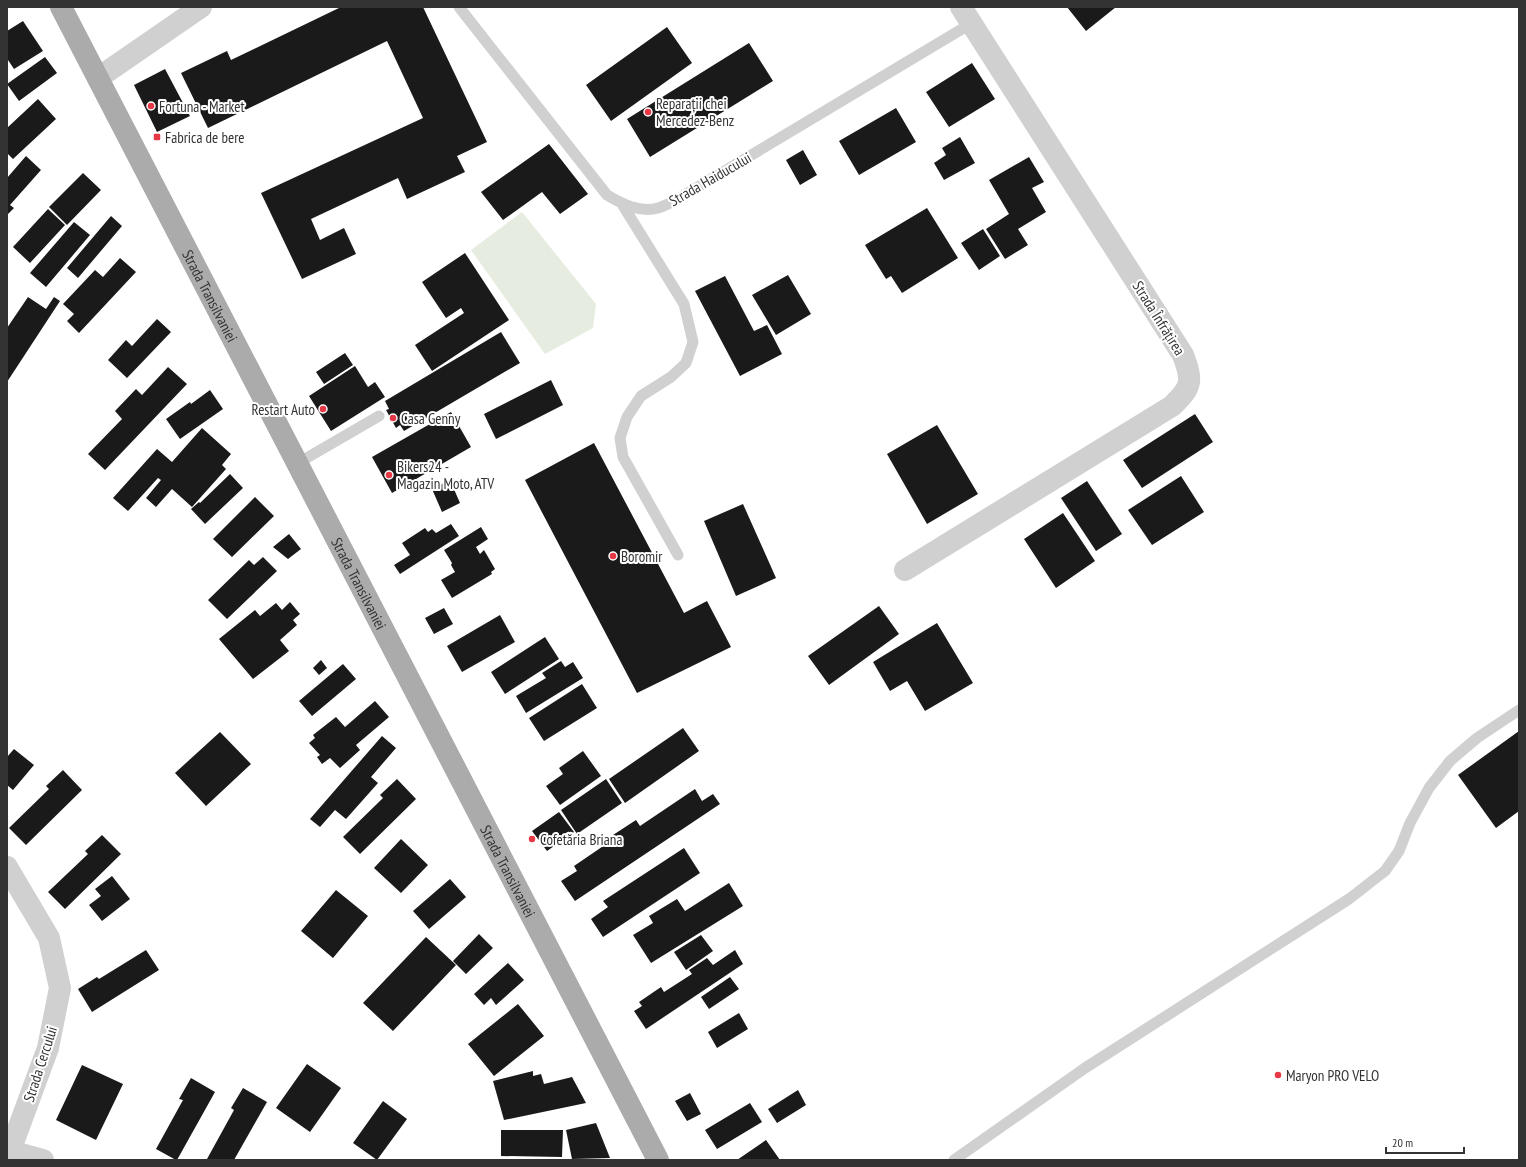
<svg xmlns="http://www.w3.org/2000/svg" width="1526" height="1167" font-family="'PT Sans Narrow',sans-serif">
<style>
.green{fill:#e6ecdf}
.building{fill:#1a1a1a}
.lines{fill:none;stroke-linecap:round;stroke-linejoin:round}
.lane{stroke:#d0d0d0;stroke-width:11}
.street{stroke:#d0d0d0;stroke-width:22}
.primary{stroke:#ababab;stroke-width:22}
.poi-dot{fill:#e63946;stroke:#fff;stroke-width:1.5}
.labels{text-anchor:middle;dominant-baseline:central;stroke-width:4;stroke-linejoin:round;paint-order:stroke}
.poi-label{font-size:15px;fill:#333;stroke:#fff;text-anchor:start}
.street-label{font-size:15px;fill:#333;stroke:#fff}
</style>
<rect width="100%" height="100%" fill="#fff"/>
<path class="green" d="M522 212 596 304 593 328 545 354 471 250Z"/>
<path class="building" d="M341 7H423L487 142 457 156 465 172 407 199 398 178 311 219 320 240 344 228 356 254 302 279 261 193 423 118 387 41 208 128 181 73 227 51 231 60Z
M1067 7H1116L1086 31Z
M23 21 43 51 14 69 8 60H7V31Z
M667 27 692 63 611 121 586 85Z
M749 43 773 81 650 157 627 119Z
M45 57 57 73 19 101 7 84Z
M972 63 995 99 949 127 926 92Z
M165 69 190 116 157 132 134 85Z
M38 99 56 119 13 159 7 153V128Z
M896 108 916 142 859 175 839 141Z
M960 137 975 163 944 180 934 163 946 155 942 148Z
M549 144 588 194 560 214 542 192 503 220 481 192Z
M803 150 817 175 800 185 786 160Z
M26 156 41 170 10 205 14 208 7 215V178Z
M1029 157 1044 182 1032 188 1046 212 1018 229 1028 245 1005 259 986 229 1009 214 989 180Z
M83 173 101 190 67 225 49 207Z
M927 208 958 258 902 293 891 276 886 279 865 245Z
M48 209 65 225 30 263 13 247Z
M111 216 122 226 78 278 67 268Z
M74 222 90 235 46 287 30 273Z
M983 229 1000 256 979 270 961 243Z
M465 253 509 320 432 371 415 345 464 313 461 308 446 318 422 282Z
M120 258 136 272 79 333 67 321 74 314 63 304 95 270 103 277Z
M788 275 811 314 776 335 752 295Z
M725 276 754 331 767 325 782 354 740 376 695 291Z
M28 297 46 309 54 297 60 301 7 382V328Z
M157 319 171 332 127 378 108 360 126 340 132 346Z
M501 332 520 363 404 431 400 425 396 428 386 410 389 409 385 401Z
M345 353 353 365 324 384 316 372Z
M355 366 368 387 375 382 385 397 331 431 309 396Z
M168 367 187 384 105 470 88 454 122 419 115 411 136 389 142 395Z
M551 380 563 405 496 439 484 414Z
M210 390 223 409 180 439 166 419 190 402 191 404Z
M451 412 471 447 392 493 372 457Z
M1195 414 1213 442 1142 488 1123 460Z
M937 425 978 494 927 524 887 454Z
M202 428 231 454 222 465 226 469 192 507 172 489 156 507 146 498 161 480 158 478 128 511 113 498 157 449 172 462Z
M594 443 684 613 707 601 731 647 637 693 525 480Z
M230 474 243 488 205 524 191 509 199 502 200 503Z
M1181 476 1204 512 1152 545 1128 510Z
M450 480 460 503 442 512 432 489Z
M1087 481 1122 534 1096 551 1061 498Z
M255 497 274 516 232 557 213 539Z
M743 504 776 578 736 596 704 521Z
M1063 513 1095 561 1056 588 1024 539Z
M451 524 459 536 400 574 394 565 410 555 402 543 425 528 428 532 432 529 436 533Z
M481 527 488 539 476 547 480 554 484 550 495 569 491 572 492 574 452 598 441 580 455 572 451 565 452 563 444 550Z
M289 534 301 549 288 559 273 547Z
M263 557 277 571 227 619 208 600 249 560 254 565Z
M290 602 300 614 293 620 297 625 280 640 289 651 253 679 219 639 255 610 260 616 276 603 282 610Z
M879 606 899 634 829 685 808 656Z
M444 608 453 624 434 634 425 618Z
M500 615 515 642 462 672 447 646Z
M937 623 973 683 925 711 907 681 890 691 873 662Z
M545 637 559 659 505 694 491 672Z
M321 660 327 668 319 675 313 668Z
M561 661 565 667 573 662 583 678 526 713 516 696 546 678 542 673Z
M343 664 356 679 312 716 299 701Z
M582 684 597 708 544 741 529 718Z
M375 701 389 717 356 745 360 750 340 768 330 758 322 764 317 757 320 755 309 743 315 738 313 735 336 717 345 727Z
M683 728 699 751 625 803 609 779Z
M1519 731V811L1496 828 1458 775Z
M220 732 251 764 206 806 175 773Z
M382 736 396 748 371 777 378 783 346 819 335 810 320 827 310 819Z
M14 749 34 765 13 790 7 785V757Z
M583 751 601 776 560 805 546 786 563 774 559 768Z
M63 770 82 790 26 845 9 828 49 789 46 786Z
M397 779 416 799 360 854 343 837 383 798 380 795Z
M606 779 622 803 577 834 561 810Z
M695 789 702 801 713 794 720 804 575 901 561 881 577 871 574 866 615 838 613 835 636 820 640 826Z
M559 812 574 832 547 851 532 831Z
M102 835 121 854 65 909 48 892 88 854 85 851Z
M401 839 428 865 401 893 374 868Z
M684 848 700 873 603 937 591 919 608 907 603 901Z
M112 876 130 899 102 921 89 905 101 896 95 889Z
M450 879 466 897 429 929 413 911Z
M729 883 743 906 651 963 633 935 653 923 649 916 677 899 685 911Z
M336 890 368 916 333 958 301 931Z
M479 934 493 948 466 974 453 961Z
M701 935 713 951 686 970 674 952Z
M426 937 456 965 393 1031 363 1003Z
M146 950 159 970 92 1012 78 989 97 977 99 979Z
M735 950 743 964 646 1029 634 1011 642 1006 639 1002 661 987 664 992 692 974 689 970 707 958 713 965Z
M508 963 524 980 496 1005 491 998 484 1005 474 994Z
M730 977 739 989 709 1009 701 997Z
M518 1004 544 1036 494 1076 468 1044Z
M739 1013 748 1029 717 1048 708 1032Z
M307 1064 341 1088 310 1132 276 1108Z
M82 1065 123 1084 96 1140 56 1120Z
M533 1071V1076L541 1074 544 1084 572 1077 586 1103 504 1120 493 1081Z
M191 1078 215 1092 177 1160H176L156 1149 183 1100 179 1099Z
M243 1088 267 1102 234 1160H210L207 1159 234 1110 231 1108Z
M798 1090 806 1105 777 1123 768 1109Z
M690 1093 701 1114 687 1121 675 1101Z
M383 1101 407 1119 377 1160 353 1143Z
M750 1103 762 1122 717 1149 705 1130Z
M596 1123 610 1158 572 1159 566 1130Z
M501 1130H563L562 1157 501 1156Z
M766 1140 780 1160H737Z"/>
<g class="lines">
<path class="lane" d="M459 7 607 195C622 204 640 213 658 208 665 206 672 202 678 199L972 23
M622 204 684 304 693 342 686 363 671 377 641 396 627 417 620 438 623 457 678 555
M298 463 379 416
M954 1160 1085 1068 1349 899 1385 871 1399 851 1410 823 1429 788 1450 761 1477 738 1519 710"/>
<path class="street" d="M98 78 201 7
M905 570 1172 406C1192 387 1193 381 1183 355L961 7
M7 867 49 938 60 988 48 1048 10 1151
M7 1150 43 1160"/>
<path class="primary" id="s1" d="M61 7 658 1160"/>
</g>
<g class="poi-dot">
<circle cx="151" cy="106" r="4"/>
<circle cx="648" cy="112" r="4"/>
<rect x="153" y="133" width="8" height="8" rx="2"/>
<circle cx="323" cy="409" r="4"/>
<circle cx="393" cy="418" r="4"/>
<circle cx="389" cy="475" r="4"/>
<circle cx="613" cy="556" r="4"/>
<circle cx="532" cy="839" r="4"/>
<circle cx="1278" cy="1075" r="4"/>
</g>
<g class="labels">
<g class="poi-label">
<text x="656" y="103">Reparații chei<tspan x="656" dy="17">Mercedez-Benz</tspan></text>
<text x="159" y="106">Fortuna - Market</text>
<text x="165" y="137">Fabrica de bere</text>
<text x="315" y="409" text-anchor="end">Restart Auto</text>
<text x="401" y="418">Casa Genny</text>
<text x="397" y="466">Bikers24 -<tspan x="397" dy="17">Magazin Moto, ATV</tspan></text>
<text x="621" y="556">Boromir</text>
<text x="540" y="839">Cofetăria Briana</text>
<text x="1286" y="1075">Maryon PRO VELO</text>
</g>
<g class="street-label">
<text transform="translate(710 179) rotate(-30)">Strada Haiducului</text>
<text stroke="none"><textPath href="#s1" startOffset="325">Strada Transilvaniei</textPath></text>
<text transform="translate(1159 318) rotate(58)">Strada Înfrățirea</text>
<text stroke="none"><textPath href="#s1" startOffset="649">Strada Transilvaniei</textPath></text>
<text stroke="none"><textPath href="#s1" startOffset="973">Strada Transilvaniei</textPath></text>
<text transform="translate(40 1064) rotate(-72)">Strada Cercului</text>
</g>
</g>
<rect width="1526" height="1167" fill="none" stroke="#333333" stroke-width="16"/>
<path d="M1386 1147v6h78v-6" fill="none" stroke="#333333" stroke-width="2"/>
<text x="1392" y="1147" font-size="12" fill="#333333" stroke="#ffffff" stroke-width="3" paint-order="stroke">20 m</text>
</svg>
